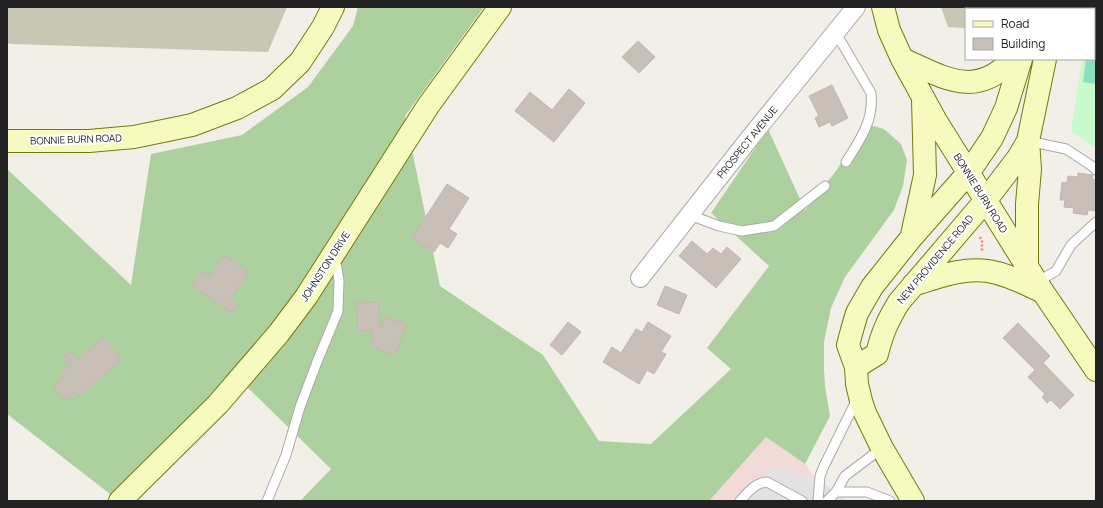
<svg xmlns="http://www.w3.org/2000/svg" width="1103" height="508" font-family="Manrope,sans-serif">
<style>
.commercial{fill:#f2dad9}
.construction{fill:#c7c7b4}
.forest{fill:#add19e}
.park{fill:#c8facc}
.pitch{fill:#88e0be}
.parking{fill:#e2e2e2}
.building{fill:#c7bfb8;stroke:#c4b6ab}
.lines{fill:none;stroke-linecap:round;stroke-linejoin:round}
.lane-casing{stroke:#a9a9a9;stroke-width:11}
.street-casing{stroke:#a9a9a9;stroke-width:20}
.secondary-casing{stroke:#707d05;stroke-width:24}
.path{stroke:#fa8072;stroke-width:2.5;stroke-dasharray:2 2;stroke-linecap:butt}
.lane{stroke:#fff;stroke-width:9}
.street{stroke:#fff;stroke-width:18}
.secondary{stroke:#f7fabf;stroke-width:22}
.labels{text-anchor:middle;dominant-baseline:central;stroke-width:4;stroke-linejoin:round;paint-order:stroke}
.street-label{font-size:10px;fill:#222;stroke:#fff}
</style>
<rect width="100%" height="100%" fill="#f2efe9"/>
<path class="commercial" d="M766 437 805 464 815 478 848 501H709Z"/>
<path class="construction" d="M7 7H287L268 52 12 44 7 43Z
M941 7H1000V9H966V28L948 27Z"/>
<path class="forest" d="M358 7H484L405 116 440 286 543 355 599 441 651 444 731 369 707 348 769 266 711 213 768 129 805 210 836 171 866 124 884 129 901 144 907 160 903 186 894 210 845 277 831 308 824 342V368L825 386 830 416 805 464 766 437 709 501H300L331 469 243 383 119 501 7 414V169L131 285 151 154 242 135 308 87 353 26Z"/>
<path class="park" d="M1089 7H1096V149L1071 131 1082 59H1094V9H1089Z"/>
<path class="pitch" d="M1094 7H1096V84L1083 82 1086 59H1094Z"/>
<path class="parking" d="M771 466 781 468 808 477 815 478 848 501H746Z"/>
<path class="building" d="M638 41 655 57 639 73 622 57Z
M832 85 848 118 832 126 830 122 819 127 815 118 819 116 809 96Z
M569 89 585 103 554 142 515 111 530 92 552 110Z
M1078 173 1093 175 1092 179 1096 180V211L1088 210 1087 215 1073 213 1074 208 1064 207 1065 200H1060L1062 182 1067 183 1068 176 1078 177Z
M447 184 469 198 449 229 457 234 448 248 440 243 434 252 412 238Z
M692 241 707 254 713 248 721 254 727 247 741 259 716 288 679 256Z
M224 255 249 272 231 299 238 304 232 313 192 286 202 271 210 276Z
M665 286 687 295 679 314 657 305Z
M379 302 380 329 385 317 406 324 395 355 373 347 372 330 358 331 356 303Z
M568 322 581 332 562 355 550 345Z
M648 322 671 336 661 352 666 354 654 374 647 370 639 384 603 362 612 347 621 353 636 329 642 332Z
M1018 323 1050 356 1043 363 1074 395 1060 409 1051 400 1047 403 1042 397 1045 394 1028 377 1035 370 1003 338Z
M103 337 122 359 79 397 75 392 65 401 53 387 63 378 60 374 72 363 69 359 64 363 61 360 70 351 78 360Z"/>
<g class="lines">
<g class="lane-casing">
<path id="lane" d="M836 33 871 93C874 121 860 140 846 162
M1028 141 1066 149 1092 166 1096 170
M690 215 719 226 742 231 774 226 825 186
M1037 282 1056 271 1071 245 1096 222
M836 492H867L890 501
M267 501 286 455 300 407 317 362 338 311 339 280 335 258
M740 501C748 492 755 483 767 482L802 501
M818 501 820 476 824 466 857 399
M827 501 836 492 845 476 882 448"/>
</g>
<g class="street-casing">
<path id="street" d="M640 278 749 139 856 7"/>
</g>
<g class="secondary-casing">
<path id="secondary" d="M883 7 889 30 902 59 936 121 1043 292 1096 370
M1043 9V7
M902 59C944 77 975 100 1013 59
M7 141H89L134 137 192 125 237 108 272 89 300 62 323 27 333 7
M912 235 925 175 923 99
M1027 265V204L1030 169 1028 141
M913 285C940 276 969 265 997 273 1013 277 1028 285 1043 292
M856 367 877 354C882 333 888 320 899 302L986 200 1018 158 1028 141 1045 59
M120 501 218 404 279 333 306 297 428 106 500 7
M913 501 882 448 865 413 861 401 857 384 856 367 848 345 852 330 857 313 872 287 911 238 969 172 992 138 1006 108 1021 59"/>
</g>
<path class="path" d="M980 237 982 241V251"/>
<use href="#lane" class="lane"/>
<use href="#street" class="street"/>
<use href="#secondary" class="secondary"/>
</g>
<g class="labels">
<g class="street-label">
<text transform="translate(76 139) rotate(-2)">BONNIE BURN ROAD</text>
<text transform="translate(747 142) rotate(-51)">PROSPECT AVENUE</text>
<text transform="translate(981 193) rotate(58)">BONNIE BURN ROAD</text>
<text transform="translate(935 259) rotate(-50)">NEW PROVIDENCE ROAD</text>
<text transform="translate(325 266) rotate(-57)">JOHNSTON DRIVE</text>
</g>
</g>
<rect width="1103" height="508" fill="none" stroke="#222222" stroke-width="16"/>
<rect x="965" y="8" width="130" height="52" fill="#ffffff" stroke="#a7a7a7"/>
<rect x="973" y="21" width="20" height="6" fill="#f7fabf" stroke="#a7a7a7"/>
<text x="1001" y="28" font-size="12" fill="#222222">Road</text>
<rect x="973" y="38" width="20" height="12" fill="#c7bfb8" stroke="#a7a7a7"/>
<text x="1001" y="48" font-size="12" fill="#222222">Building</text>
</svg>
